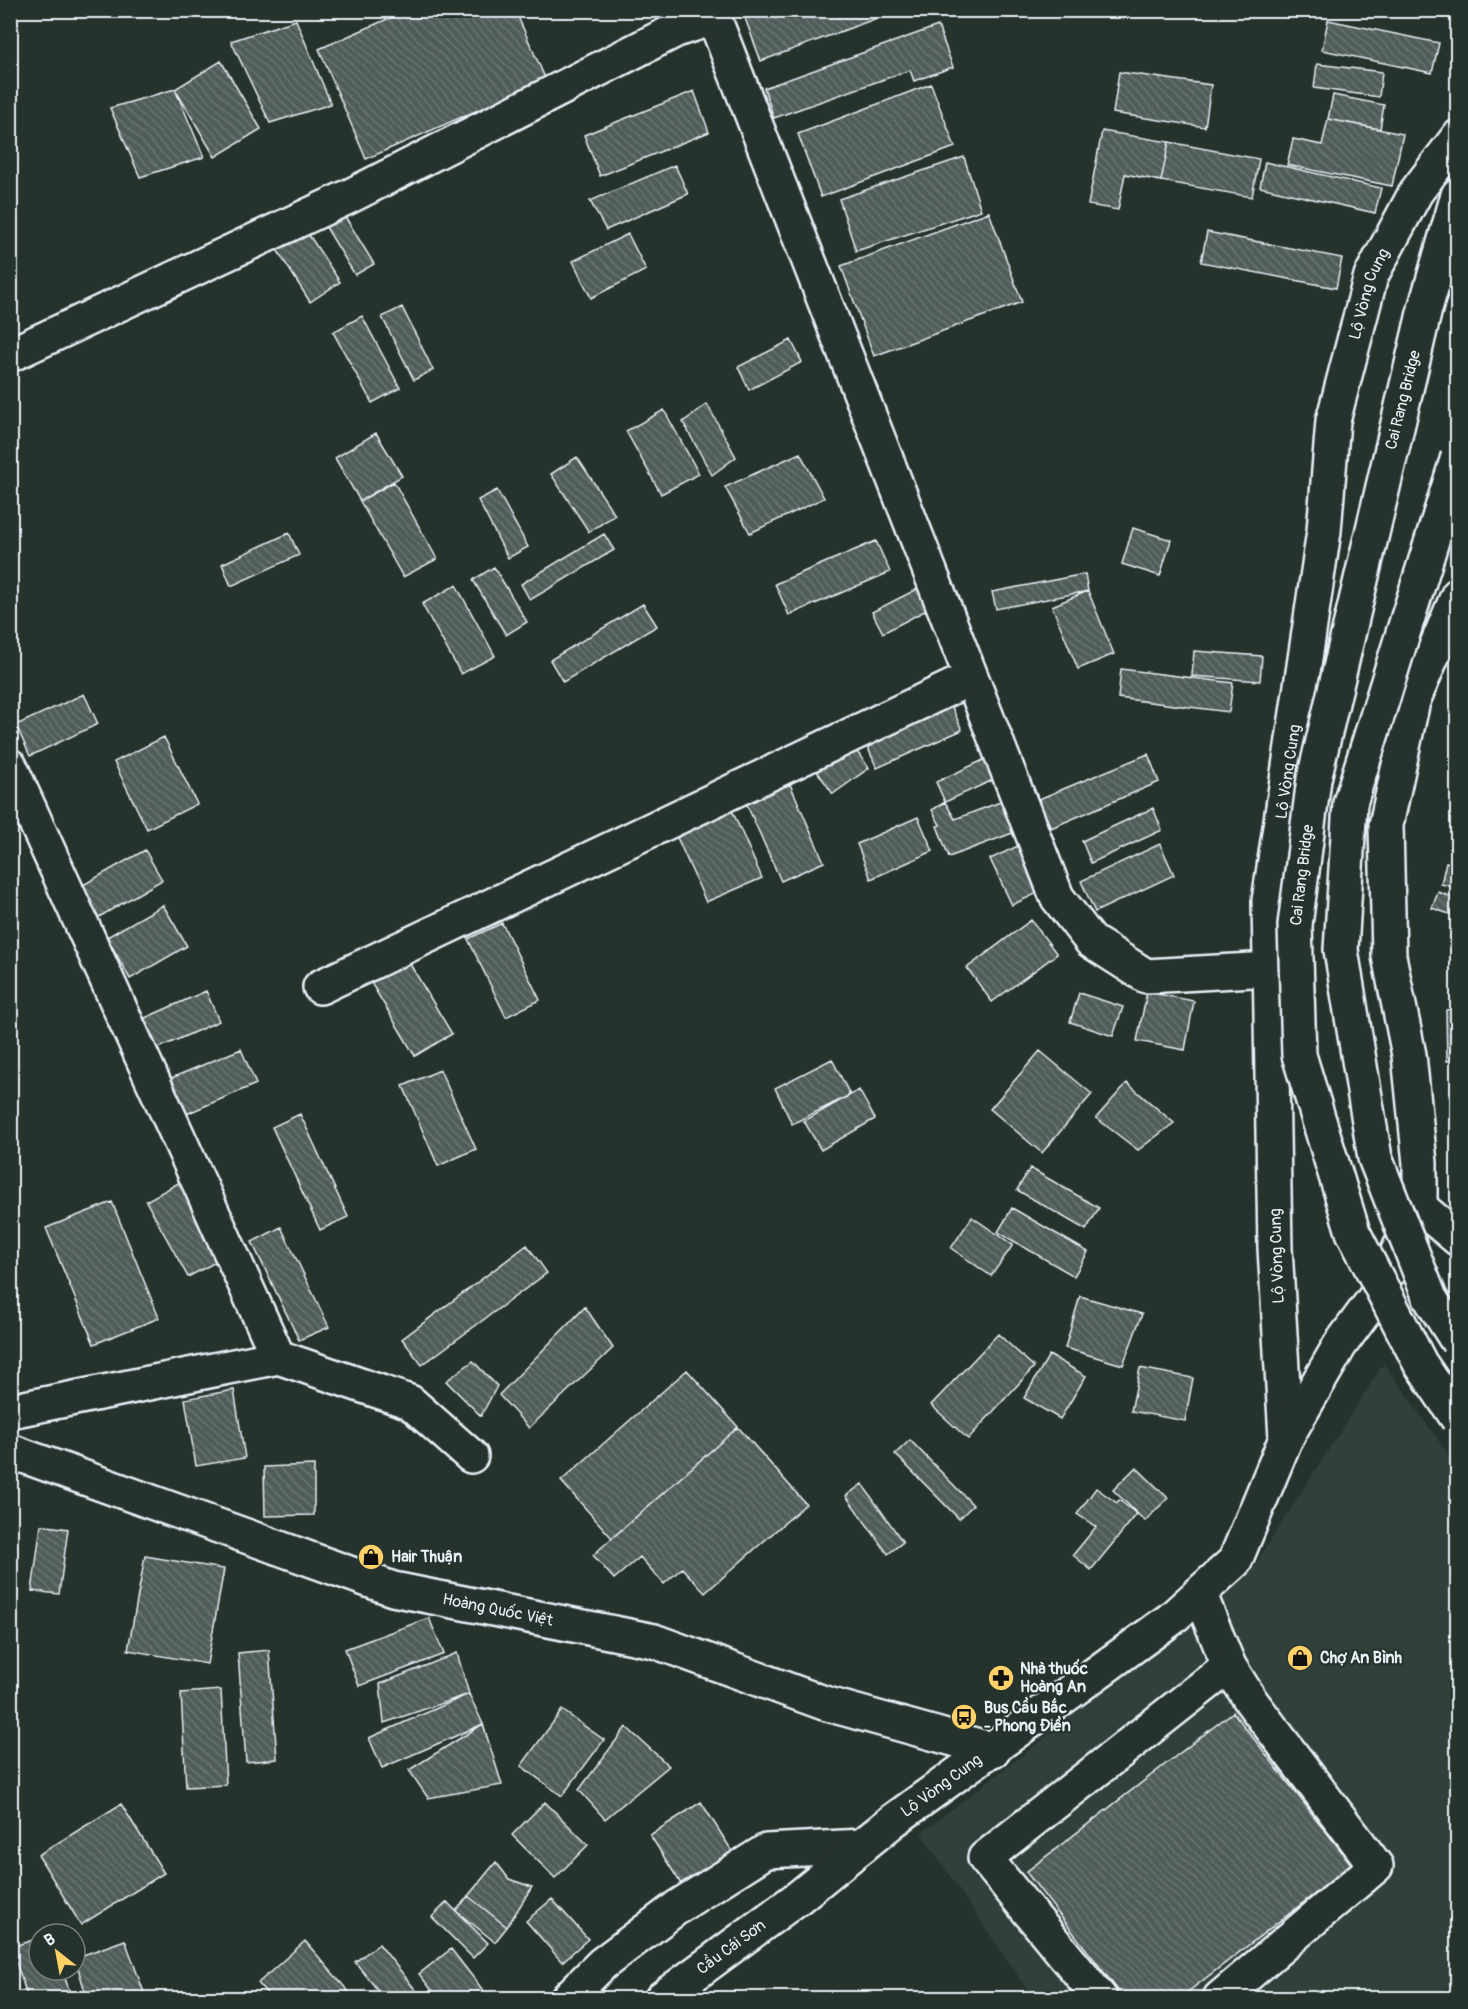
<svg xmlns="http://www.w3.org/2000/svg" width="1468" height="2009" font-family="Pangolin,sans-serif">
<style>
.built{fill:#333f3a}
.building{fill:url(#building-back-hatch);stroke:#e8f1f8;stroke-width:1.5}
.lines{fill:none;stroke-linecap:round;stroke-linejoin:round}
.minor-casing{stroke:#e8f1f8;stroke-width:38}
.major-casing{stroke:#e8f1f8;stroke-width:38}
.highway-casing{stroke:#e8f1f8;stroke-width:38}
.minor{stroke:#26332d;stroke-width:33}
.major{stroke:#26332d;stroke-width:33}
.highway{stroke:#26332d;stroke-width:33}
.highway-bridge-casing{stroke:#e8f1f8;stroke-width:38;stroke-linecap:butt}
.highway-bridge{stroke:#26332d;stroke-width:33}
.labels{text-anchor:middle;dominant-baseline:central;stroke-width:4.5;stroke-linejoin:round;paint-order:stroke}
.street-label{font-size:16px;fill:#e8f1f8;stroke:#26332d}
.poi-label{font-size:16px;font-weight:bold;fill:#e8f1f8;stroke:#26332d;text-anchor:start}
</style>
<defs>
<pattern id="building-back-hatch" width="6" height="6" patternUnits="userSpaceOnUse" patternTransform="scale(1.5)"><rect width="6" height="6" fill="#505c59"/><path d="M-1 5l2 2M0 0l6 6M5-1l2 2" fill="none" stroke="#697472"/></pattern>
</defs>
<rect width="100%" height="100%" fill="#26332d"/>
<filter id="ink" filterUnits="userSpaceOnUse"><feTurbulence type="fractalNoise" baseFrequency=".0167" numOctaves="2"/><feDisplacementMap in="SourceGraphic" scale="12" xChannelSelector="R" yChannelSelector="G"/><feConvolveMatrix kernelMatrix="1 2 1 2 8 2 1 2 1" color-interpolation-filters="sRGB"/></filter>
<g filter="url(#ink)">
<path class="built" d="M1384 1363 1457 1467 1458 1976 1436 1998H1033L921 1833 1032 1748 1253 1568Z"/>
<path class="building" d="M408 10H515L546 80 366 159 319 49Z
M742 10H899L761 61Z
M296 20 331 104 270 123 231 41Z
M1328 20 1439 43 1432 73 1322 50Z
M938 26 953 67 914 81 910 70 774 118 764 88Z
M221 61 261 129 215 157 175 89Z
M1317 64 1382 72 1379 97 1314 88Z
M1119 72 1211 85 1205 127 1113 113Z
M931 84 955 147 821 197 798 134Z
M175 89 204 157 140 177 110 108Z
M694 91 709 132 600 176 584 135Z
M1333 95 1384 105 1380 129 1328 119Z
M1328 119 1403 134 1392 186 1287 165 1293 139 1322 145Z
M1102 131 1169 142 1161 181 1125 174 1118 210 1088 205Z
M1169 142 1259 159 1252 197 1161 181Z
M964 157 981 210 856 251 839 199Z
M1265 162 1381 188 1375 213 1260 187Z
M675 165 688 194 606 230 590 201Z
M989 212 1022 302 874 356 841 266Z
M343 213 374 264 355 275 324 224Z
M305 229 340 282 310 302 276 248Z
M1207 232 1342 258 1336 288 1201 262Z
M628 234 646 270 591 298 573 261Z
M402 307 433 370 414 380 382 317Z
M362 316 400 388 372 403 333 332Z
M791 340 802 362 749 390 738 367Z
M707 404 736 457 712 475 683 422Z
M664 410 699 474 661 494 626 431Z
M376 433 402 476 360 501 335 458Z
M800 453 824 498 750 533 725 487Z
M577 457 615 515 589 532 551 474Z
M394 482 437 559 403 577 360 501Z
M497 490 528 547 508 558 478 500Z
M1133 528 1171 540 1160 576 1122 564Z
M289 533 299 555 231 586 222 564Z
M604 534 614 550 530 600 521 584Z
M876 541 890 572 789 615 775 584Z
M494 567 527 622 506 635 473 580Z
M1085 574 1088 591 996 609 992 592Z
M456 585 495 656 461 674 422 604Z
M923 586 934 606 883 633 872 612Z
M1088 591 1114 654 1078 669 1052 606Z
M643 604 657 626 563 682 550 660Z
M1194 651 1262 656 1260 681 1192 676Z
M1121 669 1233 683 1229 712 1118 698Z
M84 694 98 724 30 756 16 725Z
M948 698 962 730 877 768 863 737Z
M164 737 197 804 147 829 114 762Z
M849 741 869 768 833 794 814 767Z
M1148 754 1159 782 1051 828 1039 799Z
M992 756 1004 775 945 802 936 782Z
M790 784 824 862 781 881 746 803Z
M1011 798 1023 829 949 857 937 826 940 825 932 810 945 802 955 819Z
M731 808 762 878 706 902 675 833Z
M1153 808 1162 830 1091 863 1082 841Z
M918 817 933 851 871 879 857 844Z
M1160 844 1174 875 1095 912 1081 881Z
M1020 845 1042 891 1012 905 990 859Z
M145 850 162 880 94 920 76 889Z
M1446 862 1458 865V888L1441 884Z
M1438 892 1458 899V917L1432 908Z
M163 905 187 946 130 979 107 937Z
M1031 920 1057 954 992 1002 967 968Z
M502 923 540 1000 506 1017 468 939Z
M404 954 452 1034 415 1056 367 976Z
M206 991 219 1021 150 1052 136 1022Z
M1147 992 1194 1001 1185 1050 1137 1041Z
M1079 993 1123 1007 1113 1036 1070 1022Z
M1458 1009V1061H1447L1446 1010Z
M241 1049 256 1084 184 1115 169 1079Z
M1040 1051 1092 1094 1042 1153 990 1109Z
M832 1059 850 1095 792 1124 775 1088Z
M440 1070 476 1149 438 1166 403 1086Z
M1127 1083 1174 1123 1138 1150 1096 1118Z
M859 1090 875 1119 821 1150 804 1121Z
M300 1114 348 1217 320 1230 272 1127Z
M1030 1168 1099 1208 1086 1230 1017 1190Z
M182 1181 225 1257 188 1277 146 1201Z
M112 1202 159 1318 94 1344 46 1228Z
M1012 1208 1088 1252 1074 1276 998 1232Z
M972 1217 1013 1245 991 1276 951 1248Z
M281 1227 329 1327 299 1340 252 1242Z
M527 1245 547 1273 422 1365 402 1339Z
M1080 1296 1142 1314 1123 1365 1065 1348Z
M585 1307 613 1348 529 1428 499 1395Z
M998 1334 1034 1367 968 1439 931 1405Z
M1049 1355 1086 1376 1060 1419 1024 1398Z
M473 1361 497 1386 481 1416 446 1381Z
M1140 1368 1193 1378 1185 1421 1131 1411Z
M687 1370 738 1427 612 1538 561 1481Z
M234 1390 245 1458 196 1466 185 1399Z
M738 1427 806 1504 705 1593 682 1568 664 1584 640 1557 614 1579 593 1555Z
M910 1440 973 1505 959 1519 895 1454Z
M314 1465V1515L265 1516 264 1467Z
M1136 1467 1168 1498 1145 1521 1113 1490Z
M862 1484 903 1542 888 1554 846 1496Z
M1096 1488 1117 1503 1119 1500 1137 1514 1091 1570 1073 1555 1096 1527 1077 1514Z
M41 1525 68 1529 59 1594 32 1591Z
M145 1556 224 1569 207 1664 128 1650Z
M429 1618 444 1654 359 1686 345 1649Z
M269 1650 277 1759 246 1762 238 1653Z
M457 1653 469 1694 384 1723 380 1684Z
M221 1690 226 1785 186 1787 181 1693Z
M469 1694 483 1724 382 1768 369 1738Z
M562 1710 604 1740 562 1796 521 1766Z
M1233 1712 1352 1865 1180 1998H1124L1026 1872Z
M483 1724 502 1785 428 1798 409 1770Z
M626 1727 669 1766 605 1819 579 1790Z
M545 1802 588 1845 555 1878 512 1835Z
M701 1802 734 1854 683 1887 650 1835Z
M121 1804 164 1873 81 1925 38 1855Z
M496 1862 509 1879 532 1887 507 1927 468 1896Z
M468 1896 507 1927 495 1942 456 1911Z
M552 1899 588 1939 562 1962 526 1921Z
M447 1902 488 1943 473 1958 432 1917Z
M39 1938V1970H62L72 1998H28L11 1947Z
M125 1940 146 1998H87L75 1958Z
M305 1941 354 1998H271L258 1983Z
M379 1944 422 1998H384L355 1962Z
M451 1949 489 1998H438L419 1974Z"/>
<g class="lines">
<g class="minor-casing">
<g id="minor">
<path d="M711 10 1057 897 1091 941 1146 976 1270 969"/>
<path d="M10 355 348 197 676 30 713 18"/>
<path d="M10 766 278 1357 10 1411"/>
<path d="M320 987 971 678"/>
<path d="M1420 1207 1458 1239"/>
<path d="M278 1357 410 1402 471 1456"/>
<path id="s1" d="M10 1451 393 1589 654 1641 824 1703 993 1750"/>
<path d="M1200 1595 1229 1666 1251 1701 1376 1866 1220 1998"/>
<path d="M568 1998 602 1964 679 1906 766 1851 862 1846"/>
<path d="M1100 1998 985 1858 1229 1666"/>
</g>
</g>
<g class="major-casing">
<g id="major">
<path id="s2" d="M1286 1438 1275 1248 1269 901 1324 531 1333 421 1371 276 1416 192 1458 137"/>
<path id="s3" d="M662 1998 799 1897 894 1820 1171 1619 1235 1561 1286 1438 1340 1345 1376 1296 1420 1207V1163L1409 1055 1389 956 1386 825 1413 701 1458 595"/>
</g>
</g>
<g class="highway-casing">
<path id="highway" d="M1425 309 1458 195"/>
</g>
<use href="#minor" class="minor"/>
<use href="#major" class="major"/>
<use href="#highway" class="highway"/>
<g class="highway-bridge-casing">
<path id="highway-bridge" d="M1425 309 1314 779 1295 925 1299 1055 1353 1232 1420 1363 1458 1419
M1458 457 1350 803 1341 950 1375 1158 1430 1298 1458 1342"/>
</g>
<use href="#highway-bridge" class="highway-bridge"/>
</g>
</g>
<defs>
<g id="shop-disc" transform="scale(1.35)"><circle r="9.5" fill="#ffd166" stroke="#26332d"/><path d="M-5-2.5h2.3a2.7 3.5 0 0 1 5.4 0H5L5.5 6h-11ZM-1.5-2.5h3a1.5 2.3 0 0 0-3 0Z" fill="#111"/></g>
<g id="pharmacy-disc" transform="scale(1.35)"><circle r="9.5" fill="#ffd166" stroke="#26332d"/><path d="M-2-6h4v4h4v4h-4v4h-4v-4h-4v-4h4Z" fill="#111"/></g>
<g id="bus-disc" transform="scale(1.35)"><circle r="9.5" fill="#ffd166" stroke="#26332d"/><path d="M-5-6H5V4H4V6H2V4H-2V6H-4V4H-5ZM-3.5-4V0h7V-4ZM-3.5 1.2v1.5H-2V1.2ZM2 1.2v1.5H3.5V1.2Z" fill="#111"/></g>
</defs>
<g fill-rule="evenodd">
<use href="#shop-disc" x="371" y="1557"/>
<use href="#shop-disc" x="1300" y="1658"/>
<use href="#pharmacy-disc" x="1001" y="1678"/>
<use href="#bus-disc" x="964" y="1717"/>
</g>
<g class="labels">
<g class="street-label">
<text stroke="none"><textPath href="#s2" startOffset="1154">Lộ Vòng Cung</textPath></text>
<text transform="translate(1403 400) rotate(-76)">Cai Rang Bridge</text>
<text stroke="none"><textPath href="#s2" startOffset="668">Lộ Vòng Cung</textPath></text>
<text transform="translate(1302 875) rotate(-83)">Cai Rang Bridge</text>
<text transform="translate(1277 1256) rotate(-92)">Lộ Vòng Cung</text>
<text stroke="none"><textPath href="#s1" startOffset="514">Hoàng Quốc Việt</textPath></text>
<text stroke="none"><textPath href="#s3" startOffset="351">Lộ Vòng Cung</textPath></text>
<text stroke="none"><textPath href="#s3" startOffset="86">Cầu Cái Sơn</textPath></text>
</g>
<g class="poi-label">
<text x="391" y="1557">Hair Thuận</text>
<text x="1320" y="1658">Chợ An Bình</text>
<text x="1020" y="1669">Nhà thuốc<tspan x="1020" dy="18">Hoàng An</tspan></text>
<text x="984" y="1708">Bus Cầu Bắc<tspan x="984" dy="18">- Phong Điền</tspan></text>
</g>
</g>
<rect width="1468" height="2009" fill="none" stroke="#26332d" stroke-width="36"/>
<rect x="18" y="18" width="1432" height="1973" fill="none" stroke="#e8f1f8" stroke-width="2" filter="url(#ink)"/>
<g transform="translate(57 1952) rotate(329)"><circle r="28" fill="#26332d" stroke="#747f7e" stroke-width="1.5"/>
<path d="M0-4.5L10 22L0 15L-10 22Z" fill="#ffd166"/>
<text y="-9" font-size="16" font-weight="bold" text-anchor="middle" fill="#e8f1f8">B</text>
</g>
</svg>
